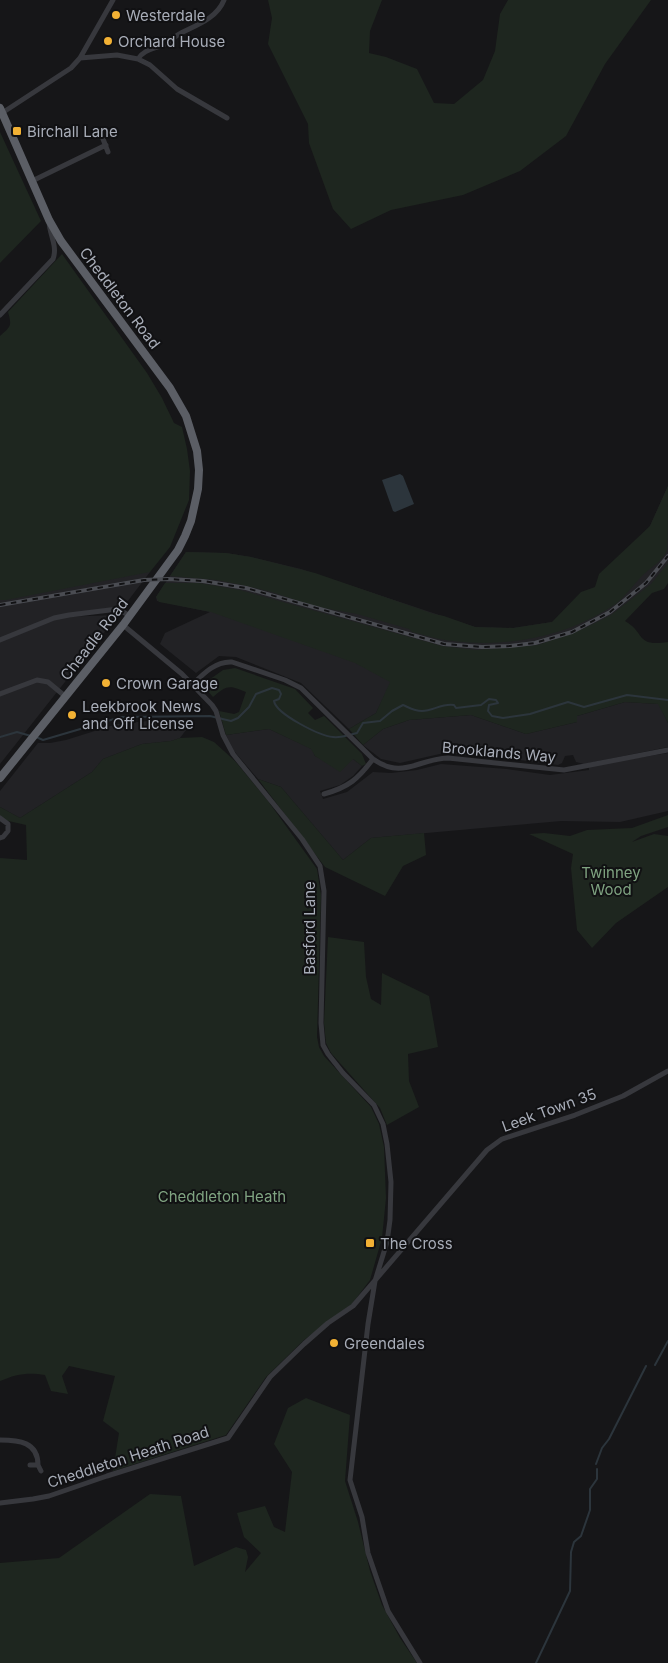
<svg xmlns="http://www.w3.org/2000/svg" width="668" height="1663" font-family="Inter,sans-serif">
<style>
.built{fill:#222225}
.green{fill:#1e261f}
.water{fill:#2c353c}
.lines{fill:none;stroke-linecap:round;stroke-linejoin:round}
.stream{stroke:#2c353c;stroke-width:2}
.minor{stroke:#37383d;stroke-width:5}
.trunk{stroke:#5b5e65;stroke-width:8}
.rail-casing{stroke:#4a4c52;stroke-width:4}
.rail{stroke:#111113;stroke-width:2;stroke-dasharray:5.5;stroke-linecap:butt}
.poi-dot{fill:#f2b134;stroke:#111113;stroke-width:2}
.labels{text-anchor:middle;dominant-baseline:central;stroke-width:4;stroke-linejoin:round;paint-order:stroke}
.poi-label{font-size:15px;fill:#a8adb8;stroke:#111113;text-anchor:start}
.street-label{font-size:15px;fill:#a8adb8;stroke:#111113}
.park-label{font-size:15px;fill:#7fa381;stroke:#111113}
</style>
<rect width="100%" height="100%" fill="#161618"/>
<path class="built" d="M668 486V576L617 628 391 682 376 713 349 729 301 683 236 657 219 656 196 673 160 644 165 633 210 612 157 601 156 597 186 552 226 553 251 557 301 569 475 627 513 628 552 622 569 616 650 526Z
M152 564 150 572 124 606 55 616 60 617 118 615 0 764V590Z
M625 702 659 704 668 723V747L584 764 576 762 573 755 565 756 562 763 558 765 520 760 517 757 506 755 502 758 444 753 400 763 381 759 363 745 383 729 409 720 471 715 526 734 577 722V716Z
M148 721 185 724 186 730 180 738 171 741 142 744 103 759 92 772 20 818 0 807V791L38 743H50L66 740 117 724Z
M269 729 312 749 315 756 325 761 353 759 362 766 353 776 340 785 320 791 323 799 347 792 373 772 391 773 417 770 441 764 507 769 550 775 589 770V767L600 764 668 753V811L620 822 561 821 371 838 343 860 281 787 258 779 234 751 226 735Z"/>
<path class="green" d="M268 0H382L370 31 369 53 386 57 417 69 434 103 454 104 483 80 495 51 500 14 508 0H651L605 64 566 136 520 171 463 195 391 210 351 229 333 209 309 143 308 124 268 44 272 18Z
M0 132 41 221 0 263Z
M62 254 147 373 162 398 174 423 182 427 187 449 190 471 189 500 170 547 150 572 6 600H0V336C11 326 12 326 8 312Z
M668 486C668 497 668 545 667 551 661 563 649 568 640 578 633 586 625 596 617 603 569 636 510 648 453 641 439 640 425 635 412 632L409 629 357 614 313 606 272 592 242 585 217 580 170 576 186 552 226 553 251 557 315 573 434 614 444 616 475 627 513 628 552 622 581 592 595 587 599 574 650 526Z
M668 563V583L664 589 652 593 625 621C646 633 635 647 668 642V723L658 704 625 702 577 716V722L526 734 471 715 409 720 383 729 363 745 349 729 376 713 390 682 355 663 211 612 159 602 156 597 165 583H199L240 590 442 646 476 650 538 645 585 628 611 615 651 584Z
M235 668 295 689 313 708 308 713 315 720 324 716 362 754 366 764 362 766 353 759 340 772 315 756 311 749 269 729 226 735 219 711 234 714 239 712 246 692C229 685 227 685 213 697L206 689V682L223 670Z
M202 737 214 742 235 761 268 801 317 869 321 895 317 1037 319 1047 324 1056 371 1107 379 1124 384 1147 386 1198 382 1238 370 1280 352 1304 304 1340 266 1377 226 1435 113 1471 119 1433 103 1421 115 1376 69 1366 62 1376 68 1394 51 1391 45 1375C28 1372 16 1374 0 1381V858L27 860 26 825 4 820 0 817V807L20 818 92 772 103 759 142 744 171 741 180 738Z
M258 779 281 787 343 860 371 838 424 833 426 855 403 866 385 896 325 867Z
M668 815V827L641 836 632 842 654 834 668 836V887L616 923 592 948 577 930 571 868 573 854 529 834 544 833 570 836 587 830 632 828Z
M328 937 364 942 366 977 371 999 381 1005 382 973 429 996 438 1047 408 1054 409 1081 419 1107 387 1125 380 1108 331 1053 326 1043 324 1023Z
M306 1398 350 1415 345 1481 358 1522 370 1571 382 1605 400 1638 417 1663H0V1563L59 1558 150 1494 181 1496 194 1566 236 1547 246 1550 248 1557 245 1572 261 1553 244 1537 237 1513 265 1506 274 1527 285 1532 292 1472 274 1444 288 1408Z"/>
<path class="water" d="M400 474 403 476 414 504 395 512 393 511 382 480Z"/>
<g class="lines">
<path class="stream" d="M0 737 17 732 31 736
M36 737 43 740 121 717 210 716 231 721 238 718 249 707 256 694 272 688 279 690 281 694 279 699 274 701C276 714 320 736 333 737 341 738 349 735 357 733L363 723 380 721 392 711 403 705C410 708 414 711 422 711 433 711 442 703 454 705L456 708 481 705 489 699 496 700 498 703 489 705 488 711 492 716 503 718 530 714 568 702 584 707 627 695 668 700
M655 1365 668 1341
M596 1464 602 1448 609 1439 646 1366
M536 1663 570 1591 571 1552 574 1542 581 1536 590 1510V1489L597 1479V1469"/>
<path class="minor" d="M80 58 117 55 138 59 150 65 177 89 227 118
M138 59C144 49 155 49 165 44 171 41 175 36 181 33 197 25 217 18 224 0
M2 113 71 68 80 58 113 0
M103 139 108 152
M32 181 106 145
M0 315 53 259C58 246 49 234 49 221
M123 625 182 674 212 705 216 711 223 735 233 754 302 839 320 866 324 891 321 1023 323 1045 328 1054 343 1073 374 1105 383 1124 387 1144 391 1182 390 1220 387 1242 375 1281 368 1324 350 1480 362 1517 368 1553 388 1611 420 1663
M0 640 54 618 69 615 118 609 130 616
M193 684C204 673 216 661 232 662L285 680 301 688 373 759C403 780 417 759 448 758L564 770 668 750
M0 694 37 680 48 682 66 697
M324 794C349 787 358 779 373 759
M0 818 8 824V831L3 837 0 838
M0 1440C19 1440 38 1442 38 1465
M30 1465H38L41 1471
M0 1503 33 1499 49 1496 107 1476 228 1438 270 1377 304 1344 328 1323 353 1306 487 1150 502 1139 575 1115 623 1096 668 1071"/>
<path class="trunk" d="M0 108 49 220 61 241 170 388 186 416 197 451 199 470 198 489 191 521 185 536 178 550 123 625 0 778"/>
<g class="rail-casing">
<path id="rail" d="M0 605 144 580 168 579 203 581 246 588 444 644 482 647 510 646 535 643 572 632 610 612 646 583 668 556"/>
</g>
<use href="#rail" class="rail"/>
</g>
<g class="poi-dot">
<circle cx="116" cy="15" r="5"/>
<circle cx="108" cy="41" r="5"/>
<rect x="12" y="126" width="10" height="10" rx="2.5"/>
<circle cx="106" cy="683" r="5"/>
<circle cx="72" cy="715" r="5"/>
<rect x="365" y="1238" width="10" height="10" rx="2.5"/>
<circle cx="334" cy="1343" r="5"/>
</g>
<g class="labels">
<g class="poi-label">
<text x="126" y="15">Westerdale</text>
<text x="118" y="41">Orchard House</text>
<text x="27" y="131">Birchall Lane</text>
<text x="116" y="683">Crown Garage</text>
<text x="82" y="706">Leekbrook News<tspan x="82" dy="17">and Off License</tspan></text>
<text x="380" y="1243">The Cross</text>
<text x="344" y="1343">Greendales</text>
</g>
<g class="street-label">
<text transform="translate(120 298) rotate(53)">Cheddleton Road</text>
<text transform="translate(94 639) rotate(-52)">Cheadle Road</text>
<text transform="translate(499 752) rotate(5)">Brooklands Way</text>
<text transform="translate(309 928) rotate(-90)">Basford Lane</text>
<text transform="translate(549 1110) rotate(-20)">Leek Town 35</text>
<text transform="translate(128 1457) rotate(-18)">Cheddleton Heath Road</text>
</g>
<g class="park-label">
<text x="611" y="872">Twinney<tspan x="611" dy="17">Wood</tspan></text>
<text x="222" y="1196">Cheddleton Heath</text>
</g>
</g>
</svg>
